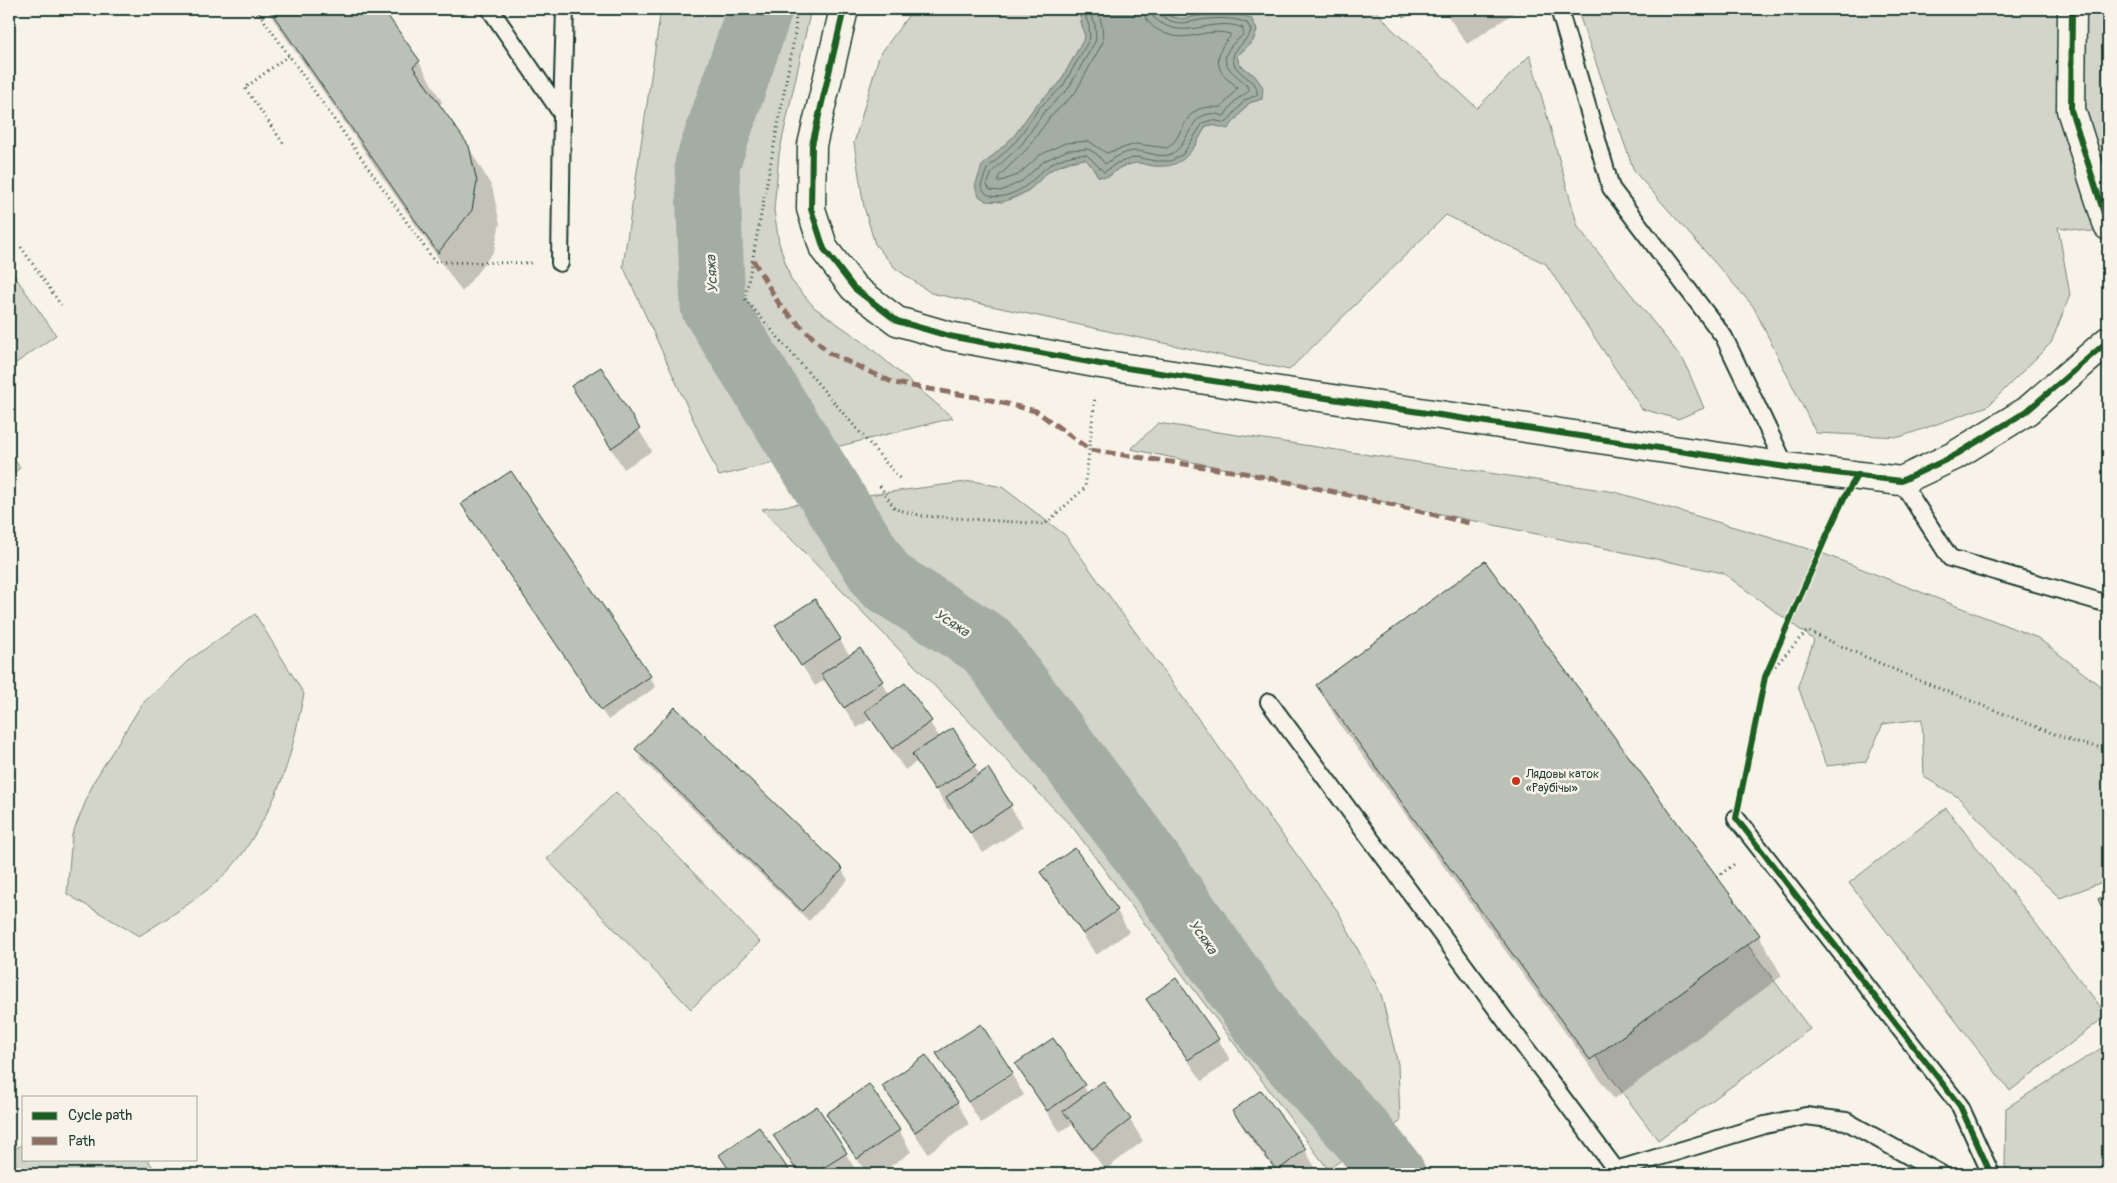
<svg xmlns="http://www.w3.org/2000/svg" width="2117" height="1183" font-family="Pangolin,sans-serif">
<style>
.green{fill:#d3d5ca;stroke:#79897f}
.water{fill:#a4ada3;stroke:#6f8077}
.shadow{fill:#0003}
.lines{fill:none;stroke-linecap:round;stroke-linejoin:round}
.shore{stroke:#546a60;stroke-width:1}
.river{stroke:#a4ada3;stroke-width:65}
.building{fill:#bbc1b6;stroke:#1f3d34}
.service-casing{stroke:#1f3d34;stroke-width:20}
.minor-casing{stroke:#1f3d34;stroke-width:31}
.path{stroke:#1f3d34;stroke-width:3;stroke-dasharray:1 4;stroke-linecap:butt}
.service{stroke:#f7f3e8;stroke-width:16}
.minor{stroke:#f7f3e8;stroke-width:28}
.quiet{stroke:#8d6e63;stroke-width:5;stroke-dasharray:10 5;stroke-linecap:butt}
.cycleway-casing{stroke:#f7f3e8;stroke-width:9}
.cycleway{stroke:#1b5e20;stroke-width:6}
.poi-dot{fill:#c8321e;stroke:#f7f3e8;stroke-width:2}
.labels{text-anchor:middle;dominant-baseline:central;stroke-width:5;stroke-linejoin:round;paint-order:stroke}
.poi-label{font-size:12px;fill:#1f3d34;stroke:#f7f3e8;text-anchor:start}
.water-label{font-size:14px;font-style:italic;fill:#405950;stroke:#f7f3e8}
</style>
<rect width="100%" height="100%" fill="#f7f3e8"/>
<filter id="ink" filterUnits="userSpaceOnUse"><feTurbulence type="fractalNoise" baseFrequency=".02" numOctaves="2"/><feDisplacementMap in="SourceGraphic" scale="10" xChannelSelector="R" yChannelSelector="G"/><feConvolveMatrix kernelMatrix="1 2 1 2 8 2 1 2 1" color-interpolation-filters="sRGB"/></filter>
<g filter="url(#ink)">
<path class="green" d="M661 9H811L779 154 774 210 779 243 791 280 815 308 866 344 953 418 719 476 623 266Z
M922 9H1053L1072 14V9H1078L1085 37 1059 84 1036 105 1014 136 982 166 979 196C994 207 1016 200 1030 189 1037 184 1043 175 1051 170 1061 164 1073 161 1085 159L1089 163 1098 176H1110L1119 168 1136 162 1155 166 1195 146 1206 126 1212 125 1228 128 1249 103 1262 99 1255 76 1239 64 1237 56 1253 41 1257 30 1251 18C1237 14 1222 13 1208 14 1183 16 1183 25 1160 9H1375L1392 29 1477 108 1530 55 1578 227 1684 361 1704 408 1678 419 1642 409 1546 264 1446 215 1289 370 931 293 895 268 875 244 864 207 854 143 879 56 911 12Z
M1397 9H1423L1404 17Z
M1577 9H2108V234L2058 227 2070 295 2051 343 1988 406 1900 437 1816 433 1753 306 1634 171Z
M9 268 56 335 9 368Z
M1158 423 1615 492 1819 552 2038 638 2108 692V880L2060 898 2007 849 1958 797 1924 777 1922 719 1883 724 1866 762 1826 766 1798 686 1814 640 1723 573 1131 449Z
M9 451 20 468 9 476Z
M973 481 1002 487 1065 535 1339 913 1381 994 1398 1064 1400 1122 1328 1169 1074 829 762 509Z
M255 614 304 694C297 725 291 759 278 789 271 807 254 837 243 853 218 888 175 913 139 936L67 894 72 835 94 781 142 704 189 660Z
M616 792 760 942 691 1009 547 859Z
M1946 808 2107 1015 2010 1091 1849 883Z
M1747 944 1810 1029 1658 1140 1595 1056Z
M2108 1044V1174H2011L2005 1168 2006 1108Z
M24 1144V1159H147L158 1174H9V1151Z
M986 1168 996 1174H964Z"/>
<path class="water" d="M1078 9H1160L1172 17 1183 19 1207 14H1238L1251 18 1257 30 1253 41 1237 56 1239 64 1255 76 1263 87 1262 99 1249 103 1228 129 1212 125 1206 126C1193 149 1185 169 1155 166 1147 166 1140 161 1132 164 1128 165 1121 166 1118 169 1110 174 1108 179 1098 176L1089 163 1085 159 1070 161 1050 170 1029 190 1003 202 986 201 979 196 975 186 982 166 1014 136 1036 105 1059 84 1085 37Z"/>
<path class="shadow" d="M266 9H382L419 62 442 102 439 105 468 146 492 187 500 223 494 251 462 292Z
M1443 9H1520L1467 44Z
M600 368 652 451 624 469 572 386Z
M511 472 656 687 608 720 469 515Z
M814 600 850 656 860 649 890 695 905 685 940 738 974 765 980 775 987 770 1023 827 983 853 953 808 949 810 918 761 905 770 871 719 857 728 826 679 815 686 777 626Z
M1317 685 1759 936 1782 976 1614 1099 1340 725Z
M636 749 842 870 848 880 809 921 642 760Z
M1075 850 1117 911 1129 932 1096 955 1042 872Z
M1148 999 1218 1039 1230 1060 1202 1081 1160 1020Z
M937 1054 1011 1073 967 1101Z
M1016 1065 1084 1086 1088 1094 1103 1083 1130 1120 1143 1141 1105 1170 1072 1124 1060 1132Z
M1012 1075 1024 1095 981 1123 968 1103Z
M884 1086 957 1102 969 1124 928 1153 896 1107Z
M1234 1111 1305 1150 1317 1171 1313 1174H1278L1246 1133Z
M828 1114 899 1130 911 1152 879 1174H867Z
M758 1129 790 1174H731L720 1155Z
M846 1154 858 1174H799L787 1156Z"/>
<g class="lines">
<path class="shore" d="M1083 9 1089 26 1090 38 1063 86 1039 108 1017 140 987 169 981 186C988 205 1014 195 1027 185 1034 180 1040 172 1047 167 1057 159 1074 153 1087 155L1104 172 1117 163 1136 157 1155 161H1171L1183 154 1203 123 1212 120 1226 123 1245 100 1257 95V88C1252 80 1239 73 1235 66 1226 51 1248 43 1251 30L1247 23C1235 18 1221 18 1208 19 1186 21 1179 29 1159 14L1158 9
M1089 9 1095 25 1096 40 1068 89 1044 112 1022 144 992 172 987 185 990 190 1001 191 1022 181 1044 161 1068 150 1088 149 1097 154 1105 164C1114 158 1125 151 1136 151 1147 151 1160 159 1171 154 1189 146 1188 117 1209 114 1214 113 1219 115 1224 116L1235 101 1249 91C1249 79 1214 69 1229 49 1232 43 1239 39 1243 35V28C1210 15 1185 44 1154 18L1151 9
M1097 9 1102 25 1103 42 1075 93 1050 117 1027 149 999 176 998 182 1018 175 1040 155 1065 143 1089 141 1106 153 1136 144 1167 148C1182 139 1183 115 1199 109 1207 106 1215 108 1222 107L1237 88C1234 83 1229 81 1225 77 1213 63 1219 47 1230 37V34C1202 26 1185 48 1155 28 1148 23 1144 18 1144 9"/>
<path class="river" d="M760 9 707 165 713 306 884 580 987 645 1133 839 1271 1034 1359 1131 1393 1174"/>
</g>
<path class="building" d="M269 9H383L420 61 413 67 469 146 477 182 472 210 438 253Z
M1445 9H1456L1448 14Z
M601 367 640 429 611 448 571 386Z
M511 471 651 676 601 710 461 504Z
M1485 561 1760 935 1590 1060 1316 685Z
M815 599 841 639 801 666 775 625Z
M860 648 883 681 844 708 821 674Z
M905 683 932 721 892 749 865 711Z
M675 707 843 869 802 911 635 749Z
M953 728 976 765 935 790 912 754Z
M988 768 1012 805 970 833 946 797Z
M1075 848 1118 910 1083 934 1040 872Z
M2108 894V920L2098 899Z
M1176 978 1219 1039 1188 1060 1146 999Z
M981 1024 1013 1073 968 1102 936 1053Z
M1053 1038 1085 1085 1047 1111 1015 1064Z
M926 1055 958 1102 915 1132 882 1086Z
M1103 1081 1131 1119 1092 1149 1063 1111Z
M869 1084 900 1130 857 1159 826 1114Z
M1261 1090 1306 1149 1277 1171 1232 1111Z
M817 1106 847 1153 814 1174H799L773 1135Z
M759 1127 790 1172 786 1174H732L719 1155Z"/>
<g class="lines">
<g class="service-casing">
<path id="service" d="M490 9 562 114 560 263
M1559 9 1611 188 1724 337 1786 467
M562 114 565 9
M1901 481 1950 558 2101 602H2108
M1269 702 1616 1170 1765 1125 1806 1116 1846 1121 1941 1174
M1736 818 1960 1106 1991 1174"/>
</g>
<g class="minor-casing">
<path id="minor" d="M844 9 812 145 811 209 824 249 854 288 897 321 949 336 1100 364 1786 467 1901 481 1954 456 2027 411 2108 341
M2072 9 2071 110 2108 226"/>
</g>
<path class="path" d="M256 9 435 262 533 263
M796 9 795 34 745 299 900 479
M283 143 245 88 289 55
M21 247 61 305
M880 486 895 509 923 516 1045 524 1085 488 1095 396
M1765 677 1807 631 1918 680 2077 743 2108 749
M1741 793 1765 677 1840 505
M1717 877 1737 862"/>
<use href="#service" class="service"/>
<use href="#minor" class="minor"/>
<path class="quiet" d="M753 260 781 307 829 353 894 383 982 398 1036 411 1090 450 1245 473 1363 498 1469 523"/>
<g class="cycleway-casing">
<path id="cycleway" d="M844 9 812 145 811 209 824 249 854 288 897 321 949 336 1100 364 1786 467 1901 481 1954 456 2027 411 2108 341
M2072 9 2071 110 2108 226
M1858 474 1844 498 1826 537 1765 677 1736 818 1960 1106 1991 1174"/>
</g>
<use href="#cycleway" class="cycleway"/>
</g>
</g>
<circle class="poi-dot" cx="1516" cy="781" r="5"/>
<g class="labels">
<g class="poi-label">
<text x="1526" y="774">Лядовы каток<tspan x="1526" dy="14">«Раўбічы»</tspan></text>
</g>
<g class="water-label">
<text transform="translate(712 274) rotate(-93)">Усяжа</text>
<text transform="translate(952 623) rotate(33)">Усяжа</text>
<text transform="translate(1203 937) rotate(55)">Усяжа</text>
</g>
</g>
<rect width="2117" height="1183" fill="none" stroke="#f7f3e8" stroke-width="30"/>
<rect x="15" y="15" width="2087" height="1153" fill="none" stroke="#1f3d34" stroke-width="2" filter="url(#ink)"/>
<rect x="22" y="1096" width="175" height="65" fill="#f7f3e8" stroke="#a1aaa0"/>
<rect x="32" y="1112" width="25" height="8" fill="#1b5e20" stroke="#a1aaa0"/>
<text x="68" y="1120" font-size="15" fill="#1f3d34">Cycle path</text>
<rect x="32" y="1137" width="25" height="8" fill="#8d6e63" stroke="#a1aaa0"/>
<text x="68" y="1146" font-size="15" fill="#1f3d34">Path</text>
</svg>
